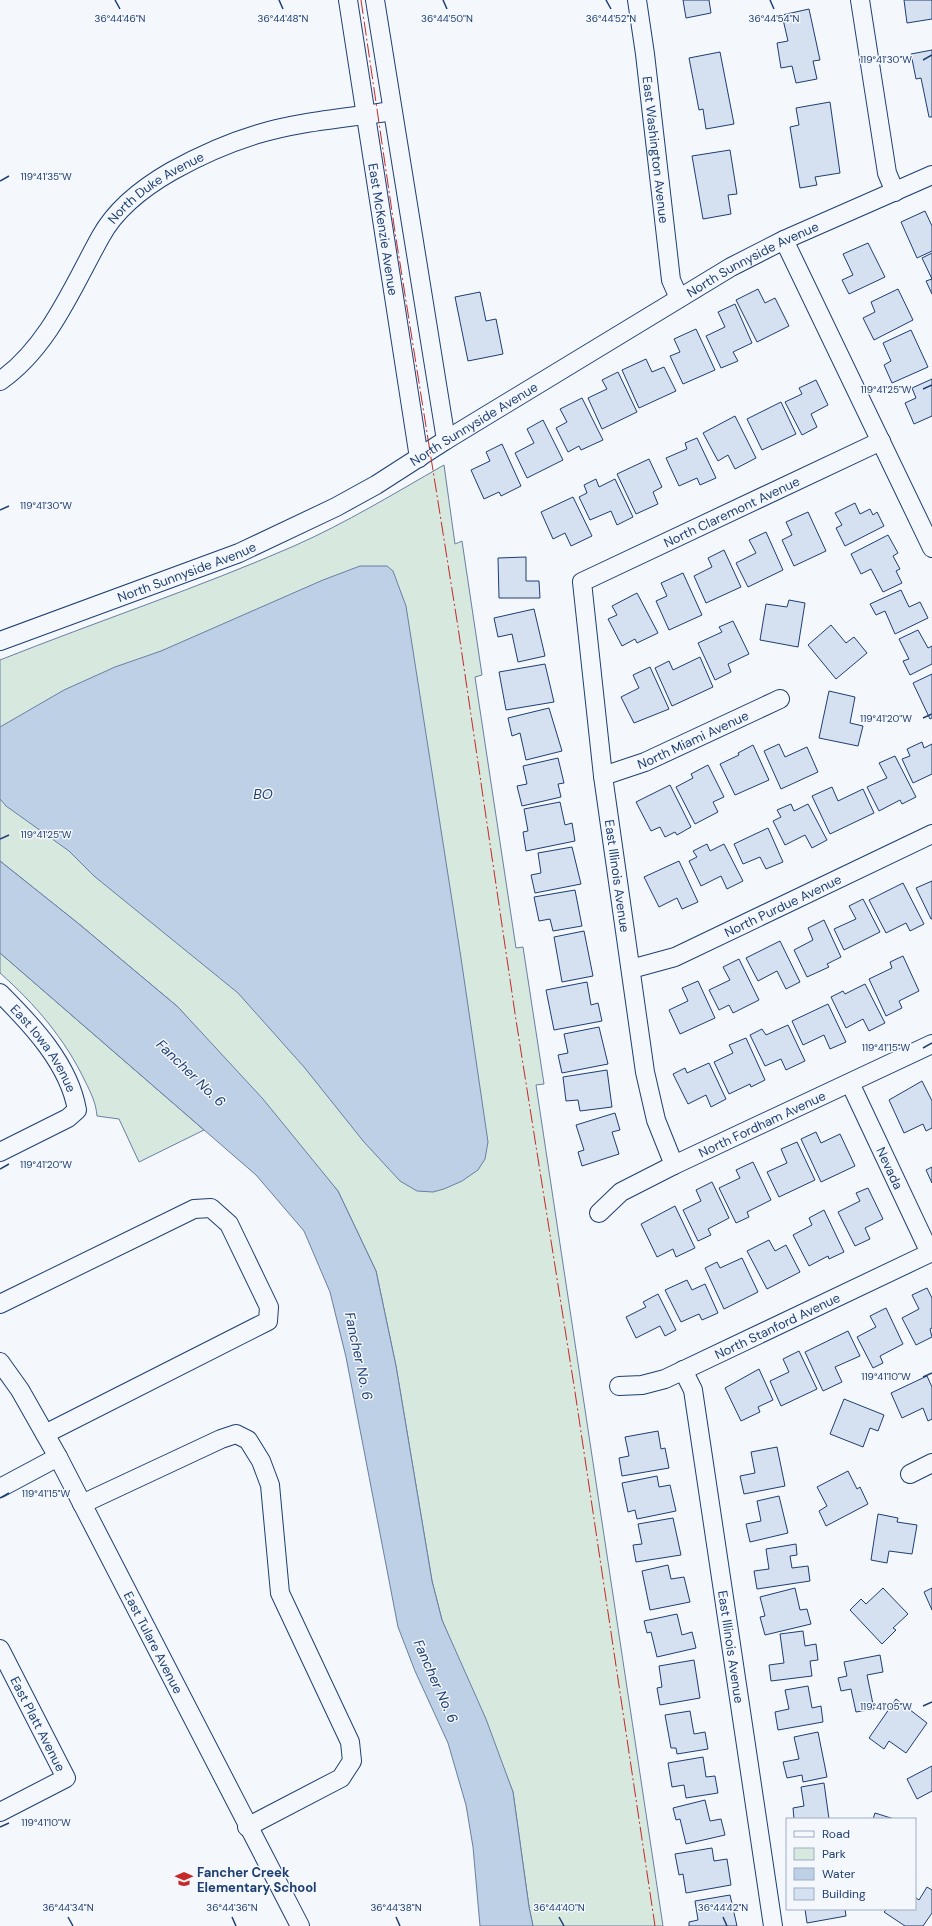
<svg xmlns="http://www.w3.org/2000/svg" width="932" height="1926" font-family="'DM Sans',sans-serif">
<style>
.green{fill:#d7e8df;stroke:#687fa3}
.water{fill:#bed0e5;stroke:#687fa3}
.building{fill:#d5e0f0;stroke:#1d3f73}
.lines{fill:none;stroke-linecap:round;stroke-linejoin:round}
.minor-casing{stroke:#1d3f73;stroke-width:20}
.minor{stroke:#f4f7fb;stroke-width:18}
.power{stroke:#c62828;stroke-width:1;stroke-dasharray:14 3 2 3;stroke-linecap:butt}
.ticks{fill:none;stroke:#1d3f73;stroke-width:1.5}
.labels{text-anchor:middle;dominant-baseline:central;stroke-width:3;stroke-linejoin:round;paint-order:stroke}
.street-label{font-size:13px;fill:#1d3f73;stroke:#f4f7fb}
.poi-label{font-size:13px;font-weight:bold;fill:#1d3f73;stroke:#f4f7fb;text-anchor:start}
.water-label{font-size:14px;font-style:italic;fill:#1d3f73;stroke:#f4f7fb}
.ticks-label{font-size:10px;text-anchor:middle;fill:#1d3f73;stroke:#f4f7fb;stroke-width:3;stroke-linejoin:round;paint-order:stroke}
</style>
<rect width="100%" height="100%" fill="#f4f7fb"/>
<path class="green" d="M444 465 455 544 462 541 482 675 475 677 516 948 523 947 544 1084 536 1085 663 1926H533L529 1907 513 1792 442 1620 432 1581 396 1366 376 1271 338 1191 178 1007 79 924 0 861V660C98 621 198 588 294 546 346 523 395 493 444 465Z
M0 953 204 1130 139 1162 119 1119 97 1116C96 1103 91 1093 85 1081 65 1039 35 1004 0 973Z"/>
<path class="water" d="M360 566H387L393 571 406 606 461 958 488 1142 485 1159 478 1170 462 1181 444 1189 433 1192 417 1191 400 1181 364 1142 304 1067 238 993 94 876 69 851 6 806 0 799V727L64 690 115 667 161 651 323 580Z
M0 861 79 924 178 1007 263 1099 338 1191 376 1271 396 1366 432 1581 442 1620 486 1719 513 1792 529 1907 533 1926H480L473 1847 466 1805 448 1743 415 1671 398 1627 346 1357 330 1292 304 1231 256 1175 0 953Z"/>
<path class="building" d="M683 0H709L711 13 686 18Z
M904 0H932V19L907 23Z
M809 9 820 60 813 61 817 79 796 83 792 66 781 68 777 43 788 41 782 15Z
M932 50V117H929L921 78 916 79 911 54Z
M720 52 734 124 706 129 703 109 699 110 689 58Z
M830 102 840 173 815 177 817 185 800 188 790 127 799 125 796 108Z
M730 150 737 194 728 195 731 214 703 219 692 156Z
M925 211 932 226V251L917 258 901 222Z
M868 243 885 277 849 294 842 280 853 275 843 254Z
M932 253V294L926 281 932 279 922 258Z
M758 289 765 303 775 298 789 326 757 342 736 300Z
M898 289 913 320 874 340 863 318 875 312 871 302Z
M480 292 486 321 496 319 503 354 468 361 455 297Z
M735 304 752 343 733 352 738 361 721 368 706 336 725 327 718 312Z
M696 329 715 370 683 384 670 356 680 352 674 339Z
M911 330 928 367 892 383 884 365 891 361 883 343Z
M646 359 652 372 664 367 676 391 639 408 622 370Z
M618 372 637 412 602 429 588 398 607 389 602 380Z
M932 379V416L914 424 905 403 916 398 912 388Z
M816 380 828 405 811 414 817 427 802 435 785 402 802 394 799 388Z
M582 398 603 440 581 450 579 446 568 452 556 428 567 422 560 409Z
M781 402 796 434 762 450 747 419Z
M735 416 756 458 735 469 728 455 718 461 703 433Z
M543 420 563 460 527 478 515 453 534 443 527 429Z
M697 438 716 478 700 485 697 478 679 486 666 458 687 449 685 443Z
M502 444 521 486 501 496 499 492 484 499 471 470 490 461 486 452Z
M649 459 662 487 653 492 658 504 636 514 617 474Z
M596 479 599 487 615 479 633 517 617 525 611 511 590 520 579 497 587 493 584 485Z
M573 497 592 536 571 546 565 533 553 539 541 512Z
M855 503 860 514 870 509 873 515 877 512 884 526 845 546 836 528 842 525 835 513Z
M808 512 826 551 794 566 782 540 792 535 786 522Z
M766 532 783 570 748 587 736 563 756 553 749 540Z
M888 535 898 553 893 556 900 569 896 571 902 583 883 592 871 569 861 574 851 554Z
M724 550 741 587 706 603 694 576 712 567 708 558Z
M526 557V581H539L540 598H499L498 558Z
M683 573 702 615 669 630 656 601 667 596 661 583Z
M901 590 909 607 920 602 928 618 895 634 885 611 876 615 870 604Z
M637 593 658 633 637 643 635 639 622 646 608 619 617 615 612 606Z
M789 600 805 603 798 647 760 640 766 604 787 607Z
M534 609 545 656 518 662 512 634 498 637 494 618Z
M733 621 749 654 728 664 731 672 715 680 698 643 722 632 719 627Z
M831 625 846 643 854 637 867 653 836 679 808 645Z
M918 630 928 648 932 646V664L910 675 903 661 909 659 899 639Z
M700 657 713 687 672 706 655 668 669 661 673 670Z
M545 664 554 702 506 710 499 672Z
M650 667 669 709 634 723 621 697 639 688 633 675Z
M932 674V718L930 719 913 683Z
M829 691 855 697 850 723 863 726 858 746 819 738Z
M549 708 562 751 526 760 520 733 512 736 508 718Z
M922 742 924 748 932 744V774L913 783 902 759 910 756 907 749Z
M779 744 785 757 807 747 818 772 781 789 764 751Z
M753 745 769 780 735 795 720 764 739 755 738 753Z
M895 756 916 797 902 804 900 800 879 811 867 787 887 778 879 763Z
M558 758 564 783 558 784 561 797 522 806 517 786 527 784 523 766Z
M708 765 724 797 713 802 718 812 695 824 676 787 693 778 691 774Z
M670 785 691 827 677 835 675 832 665 837 660 827 651 831 636 802Z
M832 787 838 801 863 789 874 813 830 834 812 796Z
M560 802 565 825 572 823 575 841 526 851 523 832 528 831 524 809Z
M791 804 794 811 808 804 827 840 812 848 805 835 785 845 773 821 781 817 777 810Z
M768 828 783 862 766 869 760 857 743 864 734 844Z
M707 844 710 851 724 844 743 881 727 889 721 876 701 886 689 861 697 857 693 851Z
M572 847 581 884 535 893 531 875 541 873 538 853Z
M679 861 698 902 682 909 677 898 659 907 644 877Z
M932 881V919H931L916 888Z
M903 883 924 924 910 931 906 923 886 933 869 900Z
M575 890 582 926 553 931 550 919 539 921 534 897Z
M863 899 880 932 844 950 834 929 856 919 849 906Z
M824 920 841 957 827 964 829 967 807 977 794 950 813 940 808 928Z
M584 931 593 976 562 982 554 937Z
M780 941 800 982 786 989 777 971 758 981 746 958Z
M903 956 919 991 899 1001 902 1008 886 1016 869 979 892 968 890 962Z
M739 959 759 1000 733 1013 729 1005 719 1010 709 990 730 980 723 967Z
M698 981 715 1018 680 1034 669 1010 688 1001 682 988Z
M587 982 591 1005 598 1003 602 1021 554 1030 546 990Z
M865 984 885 1023 869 1031 863 1019 846 1028 831 997 843 991 845 994Z
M828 1004 846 1042 830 1049 824 1035 803 1045 792 1021Z
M788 1025 805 1061 786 1070 781 1059 765 1066 750 1035 762 1029 766 1035Z
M599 1027 608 1064 562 1073 558 1055 568 1053 564 1034Z
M746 1038 765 1080 751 1087 750 1084 729 1094 714 1062 733 1053 729 1045Z
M709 1063 726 1099 711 1107 706 1095 688 1104 673 1074 685 1068 687 1073Z
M607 1070 612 1107 580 1111 578 1100 566 1101 563 1077Z
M922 1081 932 1101V1128L926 1131 923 1124 904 1133 889 1100Z
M615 1113 620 1130 612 1132 619 1154 582 1166 578 1152 584 1150 576 1125Z
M816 1132 821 1143 840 1134 855 1166 821 1182 801 1139Z
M797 1142 815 1180 779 1197 767 1172 787 1163 781 1149Z
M753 1162 771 1200 747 1212 749 1217 736 1223 719 1188 740 1178 736 1170Z
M932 1167V1183L926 1170Z
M712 1182 729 1218 708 1229 711 1235 698 1241 683 1210 701 1201 696 1190Z
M868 1188 883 1219 865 1228 870 1239 855 1246 838 1212 860 1201 856 1193Z
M675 1206 695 1248 676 1257 673 1249 657 1257 641 1224Z
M824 1210 844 1252 829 1259 828 1256 809 1266 793 1235 812 1225 809 1218Z
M769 1240 775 1251 786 1245 800 1272 767 1289 747 1251Z
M742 1258 758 1292 724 1309 705 1268 717 1262 720 1268Z
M687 1280 692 1290 705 1284 718 1313 702 1320 699 1314 681 1322 665 1290Z
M927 1288 932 1298V1328L930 1329 932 1337 916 1345 902 1318 919 1309 912 1295Z
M658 1294 676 1330 665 1336 660 1326 636 1338 626 1317 646 1307 643 1302Z
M886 1308 903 1344 880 1356 883 1363 873 1368 857 1337 876 1327 870 1316Z
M848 1331 860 1356 835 1367 842 1382 823 1391 805 1352Z
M799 1351 817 1389 781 1406 770 1381 789 1372 783 1359Z
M759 1369 773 1400 758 1407 760 1412 741 1421 725 1388Z
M927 1376 932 1387V1419L928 1421 923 1408 902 1418 891 1393Z
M844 1399 884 1415 878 1431 870 1428 863 1447 830 1434Z
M658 1431 661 1449 665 1448 669 1468 622 1476 619 1458 629 1456 625 1437Z
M777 1447 785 1486 744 1494 740 1476 755 1473 751 1452Z
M848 1471 857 1489 860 1487 868 1504 826 1526 819 1511 827 1506 817 1487Z
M657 1476 659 1487 670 1485 676 1511 637 1519 635 1510 628 1512 622 1483Z
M779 1496 788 1533 750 1542 746 1524 761 1521 757 1501Z
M878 1514 898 1518 897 1522 917 1525 912 1554 889 1551 887 1563 871 1560Z
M673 1518 681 1555 636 1562 633 1545 642 1544 638 1524Z
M796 1544 797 1555 790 1556 792 1568 808 1566 810 1581 757 1589 754 1571 769 1569 766 1549Z
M668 1565 671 1579 684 1577 690 1602 650 1610 642 1571Z
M795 1588 800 1610 807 1609 811 1624 765 1635 760 1617 765 1616 760 1597Z
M883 1588 908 1614 893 1628 896 1630 882 1644 850 1610 861 1599 866 1604Z
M932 1588V1610L924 1592Z
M677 1614 682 1635 692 1632 696 1648 657 1657 651 1632 647 1633 644 1621Z
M803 1631 805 1646 816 1644 818 1660 810 1661 812 1676 771 1681 769 1665 784 1663 780 1634Z
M880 1655 883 1672 867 1675 874 1709 856 1712 851 1689 841 1691 838 1678 847 1676 844 1662Z
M694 1660 700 1698 660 1705 657 1688 662 1687 659 1666Z
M808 1686 812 1708 821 1706 823 1722 778 1730 775 1712 789 1709 785 1690Z
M896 1699 927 1723 906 1753 889 1741 884 1749 869 1738Z
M690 1711 694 1734 705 1732 708 1749 677 1754 676 1748H671L665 1715Z
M818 1732 827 1777 803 1782 802 1775 787 1778 783 1762 799 1759 794 1737Z
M703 1757 706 1777 715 1776 718 1793 686 1798 684 1785 672 1787 668 1763Z
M932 1766V1791L917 1799 907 1779Z
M824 1783 829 1819H794L793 1808 804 1806 801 1787Z
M705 1800 710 1821 721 1819 725 1835 686 1844 680 1819 676 1820 673 1808Z
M875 1813 894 1819H873Z
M712 1848 714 1861 727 1859 731 1885 686 1893 683 1874 679 1875 675 1854Z
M927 1887 932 1890V1913L923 1926H905L884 1912 887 1909H915V1897L919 1900Z
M730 1895 737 1926H689V1922L698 1920 695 1901Z
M805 1909H845L846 1916 807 1923Z"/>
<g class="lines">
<g class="minor-casing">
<g id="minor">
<path id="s1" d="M348 0 419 458"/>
<path d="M375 0 446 440"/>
<path id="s2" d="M637 0 645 54 671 280 679 298"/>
<path d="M860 0 887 173 895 192"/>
<path d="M784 240 932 548"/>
<path id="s3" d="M0 381C49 347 73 286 101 236 117 207 144 187 172 171 199 156 228 143 258 134 301 121 348 118 392 111"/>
<path id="s4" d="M0 641 239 553 336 507 376 485 446 440 731 267 784 240 932 175"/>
<path id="s5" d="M603 776 645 762 780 699"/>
<path id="s6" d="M631 969 675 957 932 834"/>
<path id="s7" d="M0 993C32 1025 69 1064 77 1110L68 1118 0 1152"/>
<path id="s8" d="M850 1083 930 1253"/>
<path id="s9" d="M674 1165 656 1120 645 1072 603 776 582 582 881 441"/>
<path id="s10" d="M599 1213 621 1192 674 1165 932 1044"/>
<path d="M0 1304 194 1209 211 1208 229 1224 269 1307 268 1321 45 1434"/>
<path id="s11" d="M0 1362 20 1390 58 1457 300 1926"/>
<path id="s12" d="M683 1370 693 1390 773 1926"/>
<path id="s13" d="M619 1386 642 1385 665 1379 932 1252"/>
<path d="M910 1474 932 1463"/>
<path d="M0 1488 58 1457"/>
<path d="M82 1504 221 1439 236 1434 248 1440 261 1461 270 1485 280 1593 350 1742 352 1761 341 1778 247 1827"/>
<path id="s14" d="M0 1649 66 1778 0 1812"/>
</g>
</g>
<use href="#minor" class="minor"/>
<path class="power" d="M361 0 395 232 458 627 516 1020 575 1392 655 1926"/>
</g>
<path class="ticks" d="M115 0 120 9M279 0 283 9M443 0 447 9M606 0 611 9M770 0 774 9M923 60 932 55M0 181 9 176M923 389 932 385M0 510 9 506M923 718 932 714M0 839 9 835M923 1048 932 1043M0 1169 9 1164M923 1377 932 1373M0 1498 9 1493M923 1706 932 1702M0 1827 9 1823M68 1917 73 1926M232 1917 236 1926M396 1917 400 1926M559 1917 564 1926M723 1917 727 1926"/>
<defs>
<g id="school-bare" transform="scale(1.38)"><path d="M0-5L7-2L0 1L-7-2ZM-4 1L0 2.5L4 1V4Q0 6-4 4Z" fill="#c62828" stroke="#f4f7fb" stroke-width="2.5" paint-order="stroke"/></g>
</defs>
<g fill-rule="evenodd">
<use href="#school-bare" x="184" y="1879"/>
</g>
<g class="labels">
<g class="street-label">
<text stroke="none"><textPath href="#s2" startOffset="151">East Washington Avenue</textPath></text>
<text stroke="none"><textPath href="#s3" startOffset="253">North Duke Avenue</textPath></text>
<text stroke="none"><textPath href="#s1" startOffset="232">East McKenzie Avenue</textPath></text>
<text stroke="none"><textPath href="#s4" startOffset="847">North Sunnyside Avenue</textPath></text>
<text stroke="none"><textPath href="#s4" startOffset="523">North Sunnyside Avenue</textPath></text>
<text stroke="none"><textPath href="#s9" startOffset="757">North Claremont Avenue</textPath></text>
<text stroke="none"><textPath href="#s4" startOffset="199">North Sunnyside Avenue</textPath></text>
<text stroke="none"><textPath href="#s5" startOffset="97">North Miami Avenue</textPath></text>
<text transform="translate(617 876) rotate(82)">East Illinois Avenue</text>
<text stroke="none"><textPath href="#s6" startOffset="165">North Purdue Avenue</textPath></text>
<text stroke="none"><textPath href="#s7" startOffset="71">East Iowa Avenue</textPath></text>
<text stroke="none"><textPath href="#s10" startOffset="187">North Fordham Avenue</textPath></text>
<text stroke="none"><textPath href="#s8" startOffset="94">Nevada</textPath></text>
<text stroke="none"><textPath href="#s13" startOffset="171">North Stanford Avenue</textPath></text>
<text stroke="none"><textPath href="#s11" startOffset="320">East Tulare Avenue</textPath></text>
<text stroke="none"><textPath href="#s12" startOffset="282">East Illinois Avenue</textPath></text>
<text stroke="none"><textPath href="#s14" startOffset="84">East Platt Avenue</textPath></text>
</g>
<g class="poi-label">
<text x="197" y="1872">Fancher Creek<tspan x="197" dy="15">Elementary School</tspan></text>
</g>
<g class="water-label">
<text x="263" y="794">BO</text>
<text transform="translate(191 1073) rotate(44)">Fancher No. 6</text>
<text transform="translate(359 1356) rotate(78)">Fancher No. 6</text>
<text transform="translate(436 1681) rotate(66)">Fancher No. 6</text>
</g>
</g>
<g class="ticks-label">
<text x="774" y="22">36°44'54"N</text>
<text x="120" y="22">36°44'46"N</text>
<text x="283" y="22">36°44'48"N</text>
<text x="447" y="22">36°44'50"N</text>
<text x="611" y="22">36°44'52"N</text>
<text x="886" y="63">119°41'30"W</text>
<text x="46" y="180">119°41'35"W</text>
<text x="886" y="393">119°41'25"W</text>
<text x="46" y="509">119°41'30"W</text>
<text x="886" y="722">119°41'20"W</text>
<text x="46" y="838">119°41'25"W</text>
<text x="886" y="1051">119°41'15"W</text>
<text x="46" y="1168">119°41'20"W</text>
<text x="886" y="1380">119°41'10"W</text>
<text x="46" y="1497">119°41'15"W</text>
<text x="886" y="1710">119°41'05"W</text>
<text x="46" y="1826">119°41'10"W</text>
<text x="68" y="1911">36°44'34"N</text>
<text x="232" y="1911">36°44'36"N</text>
<text x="396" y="1911">36°44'38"N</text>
<text x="559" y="1911">36°44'40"N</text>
<text x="723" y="1911">36°44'42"N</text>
</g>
<rect x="786" y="1818" width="130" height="92" fill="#f4f7fb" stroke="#9eadc5"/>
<rect x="794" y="1831" width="20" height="6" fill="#f4f7fb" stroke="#9eadc5"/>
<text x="822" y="1838" font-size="12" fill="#1d3f73">Road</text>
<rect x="794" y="1848" width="20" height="12" fill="#d7e8df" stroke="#9eadc5"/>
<text x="822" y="1858" font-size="12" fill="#1d3f73">Park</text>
<rect x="794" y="1868" width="20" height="12" fill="#bed0e5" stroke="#9eadc5"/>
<text x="822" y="1878" font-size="12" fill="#1d3f73">Water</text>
<rect x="794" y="1888" width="20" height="12" fill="#d5e0f0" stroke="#9eadc5"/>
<text x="822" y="1898" font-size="12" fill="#1d3f73">Building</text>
</svg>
